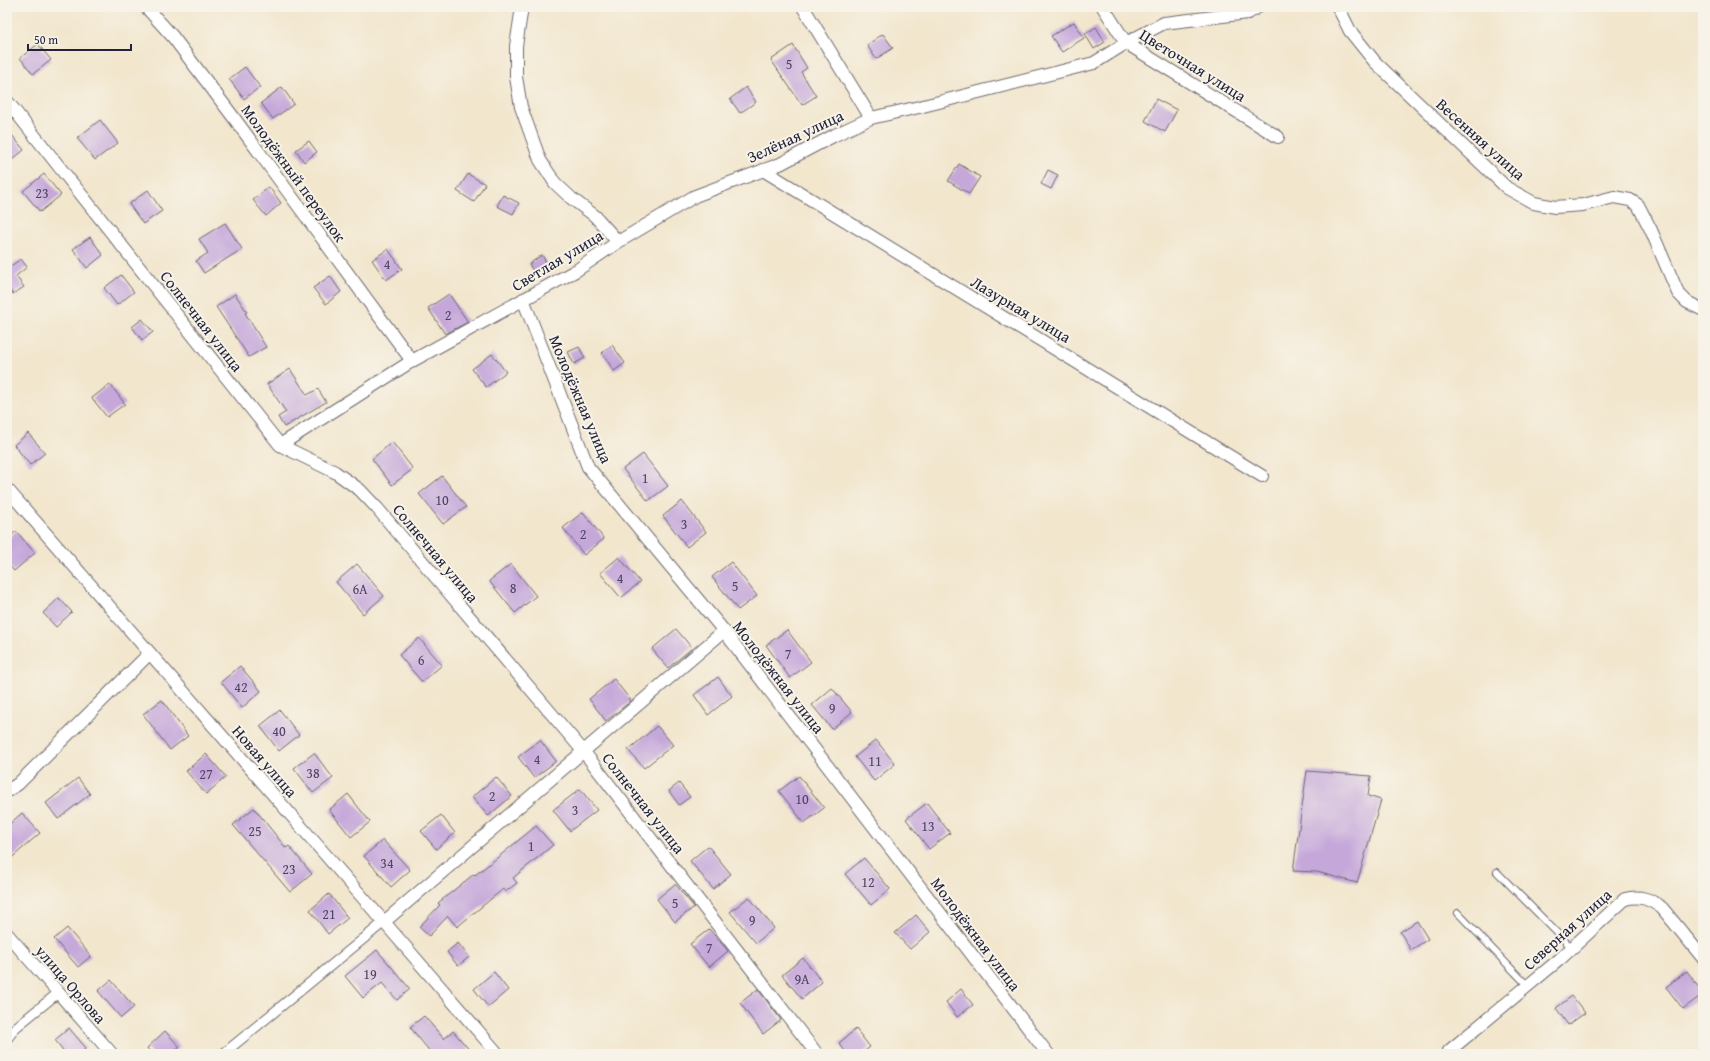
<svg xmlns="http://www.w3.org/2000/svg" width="1710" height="1061" font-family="'Gentium Book Plus',serif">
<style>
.building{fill:#c5a7da}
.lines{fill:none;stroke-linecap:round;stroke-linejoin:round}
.service-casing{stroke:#6b676e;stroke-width:8}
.pedestrian-casing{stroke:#6b676e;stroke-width:11}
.minor-casing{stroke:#6b676e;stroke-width:14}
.service{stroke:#fff;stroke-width:6}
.pedestrian{stroke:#fff;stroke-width:9}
.minor{stroke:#fff;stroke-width:12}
.labels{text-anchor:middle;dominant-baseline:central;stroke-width:4;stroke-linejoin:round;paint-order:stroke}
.number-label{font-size:14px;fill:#4b4363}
.street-label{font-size:16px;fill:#22223b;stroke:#f7f3e8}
</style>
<rect width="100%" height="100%" fill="#f7f3e8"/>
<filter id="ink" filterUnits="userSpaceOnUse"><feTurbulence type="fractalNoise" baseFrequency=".025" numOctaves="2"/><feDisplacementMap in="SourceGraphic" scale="8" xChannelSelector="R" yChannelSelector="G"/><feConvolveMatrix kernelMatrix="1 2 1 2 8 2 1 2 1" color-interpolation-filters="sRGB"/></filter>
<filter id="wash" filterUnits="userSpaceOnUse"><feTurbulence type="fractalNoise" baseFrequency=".012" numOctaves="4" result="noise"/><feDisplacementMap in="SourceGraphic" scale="16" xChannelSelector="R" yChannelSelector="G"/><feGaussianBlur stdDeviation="0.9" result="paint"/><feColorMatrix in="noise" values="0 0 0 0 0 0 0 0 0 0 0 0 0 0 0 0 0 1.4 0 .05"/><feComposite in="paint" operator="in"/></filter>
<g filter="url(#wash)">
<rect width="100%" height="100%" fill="#f2e6cd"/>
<g id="blocks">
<path class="building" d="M1074 22 1084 38 1062 52 1051 36Z
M1096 27 1105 42 1094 49 1085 34Z
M883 34 893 48 876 59 867 45Z
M38 44 51 60 33 74 20 58Z
M793 45 807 68 801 72 816 96 802 105 771 60Z
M245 67 260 87 244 99 229 79Z
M282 87 294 104 273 119 261 103Z
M746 87 756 102 740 113 730 99Z
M1156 99 1177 110 1165 132 1145 121Z
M100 120 118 143 95 160 77 138Z
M7 129 24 150 7 164Z
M309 141 317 152 304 162 296 150Z
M959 164 980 177 969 194 948 181Z
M1048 170 1058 175 1051 189 1041 184Z
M44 174 61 195 40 212 23 191Z
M468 174 485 184 474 202 457 191Z
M269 187 281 203 266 216 253 200Z
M148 190 162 211 143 224 129 204Z
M503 195 519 203 513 214 497 206Z
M225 223 242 249 204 273 196 261 208 253 199 239Z
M90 237 103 255 87 268 73 249Z
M388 249 402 269 386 280 372 260Z
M542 255 550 269 537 277 529 264Z
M21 259 27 267 16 276 24 287 13 294 7 286V264L9 267Z
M121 275 134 292 117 305 104 288Z
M330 276 341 292 326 304 313 288Z
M235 294 247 312 245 313 266 347 249 357 216 307Z
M449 294 468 322 445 334 428 308Z
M142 319 153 332 142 340 132 327Z
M612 345 625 363 614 371 602 353Z
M579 347 585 358 574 364 568 352Z
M492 354 506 372 486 387 472 369Z
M290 369 307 395 318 389 326 402 284 427 278 417 286 412 267 384Z
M110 384 125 404 107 417 92 398Z
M28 433 45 453 30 465 14 445Z
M392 442 413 469 392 485 372 459Z
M643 454 668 486 648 501 623 469Z
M442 476 466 507 443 524 419 494Z
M682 501 706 532 687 547 663 516Z
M583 512 604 539 584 555 563 528Z
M16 531 35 553 14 571 7 563V540Z
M619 557 640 582 621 598 600 573Z
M731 562 757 596 738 610 712 577Z
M357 564 384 596 363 614 336 582Z
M511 564 536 596 515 613 489 581Z
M59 598 72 612 56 627 43 613Z
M676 629 692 648 668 668 652 649Z
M787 630 811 662 790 678 766 645Z
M419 638 442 665 422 682 399 655Z
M240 666 261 691 242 708 221 682Z
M718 677 732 696 708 715 694 695Z
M614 679 631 701 606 721 589 699Z
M832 688 852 712 832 729 812 705Z
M162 700 188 736 170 750 143 714Z
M280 710 299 735 279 751 260 726Z
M657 726 673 745 644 768 628 750Z
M540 740 556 761 534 778 518 757Z
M876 740 895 764 874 781 855 757Z
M314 753 333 778 313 793 294 768Z
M206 754 226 777 206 794 186 771Z
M1307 771 1371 776 1368 796 1381 800 1357 883 1317 872 1293 871Z
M799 776 824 808 804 823 779 791Z
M496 777 512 796 488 816 472 797Z
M78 778 90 794 58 819 46 803Z
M679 783 690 797 679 805 669 791Z
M580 789 597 810 570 831 553 810Z
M348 794 370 822 351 837 329 810Z
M927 803 950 833 929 849 906 819Z
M254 808 286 848 289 846 312 874 290 892 233 825Z
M22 813 40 833 7 862V826Z
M441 815 455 833 436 849 421 831Z
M536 826 553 845 513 878 517 883 505 892 503 889 457 927 448 916 429 936 419 927 440 905 438 903 474 874 475 875 497 858Z
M383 840 410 870 391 887 364 856Z
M708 846 731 874 713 889 690 861Z
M864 858 890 889 871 905 845 874Z
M675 884 694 907 675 922 657 899Z
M329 894 348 918 328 934 310 910Z
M749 897 774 928 756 943 730 912Z
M916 915 930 932 910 949 895 933Z
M1417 921 1428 939 1411 950 1400 932Z
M67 928 91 956 78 967 54 939Z
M709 929 728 951 709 967 690 944Z
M458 943 469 957 458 966 447 952Z
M377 950 410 989 397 1000 382 983 363 998 345 976Z
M803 958 822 982 802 999 782 975Z
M1687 971 1703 994 1683 1009 1666 987Z
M494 972 508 990 488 1007 474 989Z
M111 980 134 1007 121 1018 98 991Z
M758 989 781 1020 763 1034 740 1003Z
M961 989 973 1005 957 1017 946 1002Z
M1572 996 1585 1013 1568 1025 1556 1008Z
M424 1016 444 1039 453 1031 473 1054H432L410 1027Z
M69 1028 86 1048 80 1054H66L55 1040Z
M856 1029 870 1047 861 1054H847L839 1043Z
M165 1031 180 1047 172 1054H152L147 1048Z"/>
</g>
</g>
<g filter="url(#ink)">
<use href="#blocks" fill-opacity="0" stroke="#6b676e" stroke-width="1"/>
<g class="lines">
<g class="service-casing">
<path id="service" d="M1497 872 1572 948
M1458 913 1528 986"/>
</g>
<g class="pedestrian-casing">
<path id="pedestrian" d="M7 1039 15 1028 58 993
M223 1054 384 922"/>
</g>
<g class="minor-casing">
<path id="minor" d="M146 7 173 37 234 118 412 361
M522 7 516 46V77L521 107 540 160 555 183 571 198 595 216 618 242
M1103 7 1126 43 1278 137
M1338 7 1350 31 1375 62 1507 188 1534 203 1555 207 1583 205 1614 197 1630 200 1638 205 1651 230 1678 293 1687 302 1703 310
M7 101 280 445 335 472 360 490 377 508 584 752 817 1054
M871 118 919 107 1094 63 1126 43 1164 23 1248 13 1258 7
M763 170 1262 476
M523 299 588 467 724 631 1048 1054
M280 445 412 361 577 270 618 242 695 196 780 164 835 135 871 118 803 7
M7 489 384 922 498 1054
M7 791 18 784 150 653
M384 922 724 631
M7 934 112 1054
M1449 1051 1560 959 1625 899C1640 895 1650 899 1662 908L1703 958"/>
</g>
<use href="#service" class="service"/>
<use href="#pedestrian" class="pedestrian"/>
<use href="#minor" class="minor"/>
</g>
</g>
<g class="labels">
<g class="number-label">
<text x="789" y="64">5</text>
<text x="42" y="193">23</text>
<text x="387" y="264">4</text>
<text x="448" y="315">2</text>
<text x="645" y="478">1</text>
<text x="442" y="500">10</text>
<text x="684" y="524">3</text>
<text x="583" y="534">2</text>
<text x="620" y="578">4</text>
<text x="735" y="586">5</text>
<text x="513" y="588">8</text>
<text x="360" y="589">6А</text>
<text x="788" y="654">7</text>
<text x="421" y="660">6</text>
<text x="241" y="687">42</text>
<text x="832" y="708">9</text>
<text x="279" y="731">40</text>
<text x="537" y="759">4</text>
<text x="875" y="761">11</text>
<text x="313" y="773">38</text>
<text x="206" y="774">27</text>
<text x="492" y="796">2</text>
<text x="802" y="799">10</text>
<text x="575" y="810">3</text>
<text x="928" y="826">13</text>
<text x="255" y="831">25</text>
<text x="531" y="846">1</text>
<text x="387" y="863">34</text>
<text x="289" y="869">23</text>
<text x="868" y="882">12</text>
<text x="675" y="903">5</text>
<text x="329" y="914">21</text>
<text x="752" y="920">9</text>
<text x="709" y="948">7</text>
<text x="370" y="974">19</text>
<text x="802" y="979">9А</text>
</g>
<g class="street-label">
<text transform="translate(1193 65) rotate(32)">Цветочная улица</text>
<text transform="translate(795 136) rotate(-25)">Зелёная улица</text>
<text transform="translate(1481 139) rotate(42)">Весенняя улица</text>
<text transform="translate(294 173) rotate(54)">Молодёжный переулок</text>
<text transform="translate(557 260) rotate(-31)">Светлая улица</text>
<text transform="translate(1021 309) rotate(31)">Лазурная улица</text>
<text transform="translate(202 321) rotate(52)">Солнечная улица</text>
<text transform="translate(581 399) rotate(67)">Молодёжная улица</text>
<text transform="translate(436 553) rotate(50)">Солнечная улица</text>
<text transform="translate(779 677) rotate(52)">Молодёжная улица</text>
<text transform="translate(265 761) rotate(49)">Новая улица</text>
<text transform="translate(644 803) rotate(52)">Солнечная улица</text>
<text transform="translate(1567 929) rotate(-42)">Северная улица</text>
<text transform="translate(976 934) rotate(53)">Молодёжная улица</text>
<text transform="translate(71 984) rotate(49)">улица Орлова</text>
</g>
</g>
<rect width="1710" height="1061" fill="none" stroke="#f7f3e8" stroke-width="24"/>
<path d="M28 44v6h103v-6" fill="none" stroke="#22223b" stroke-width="2"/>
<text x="34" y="44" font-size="12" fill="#22223b" stroke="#f7f3e8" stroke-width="3" paint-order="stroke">50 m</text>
</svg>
